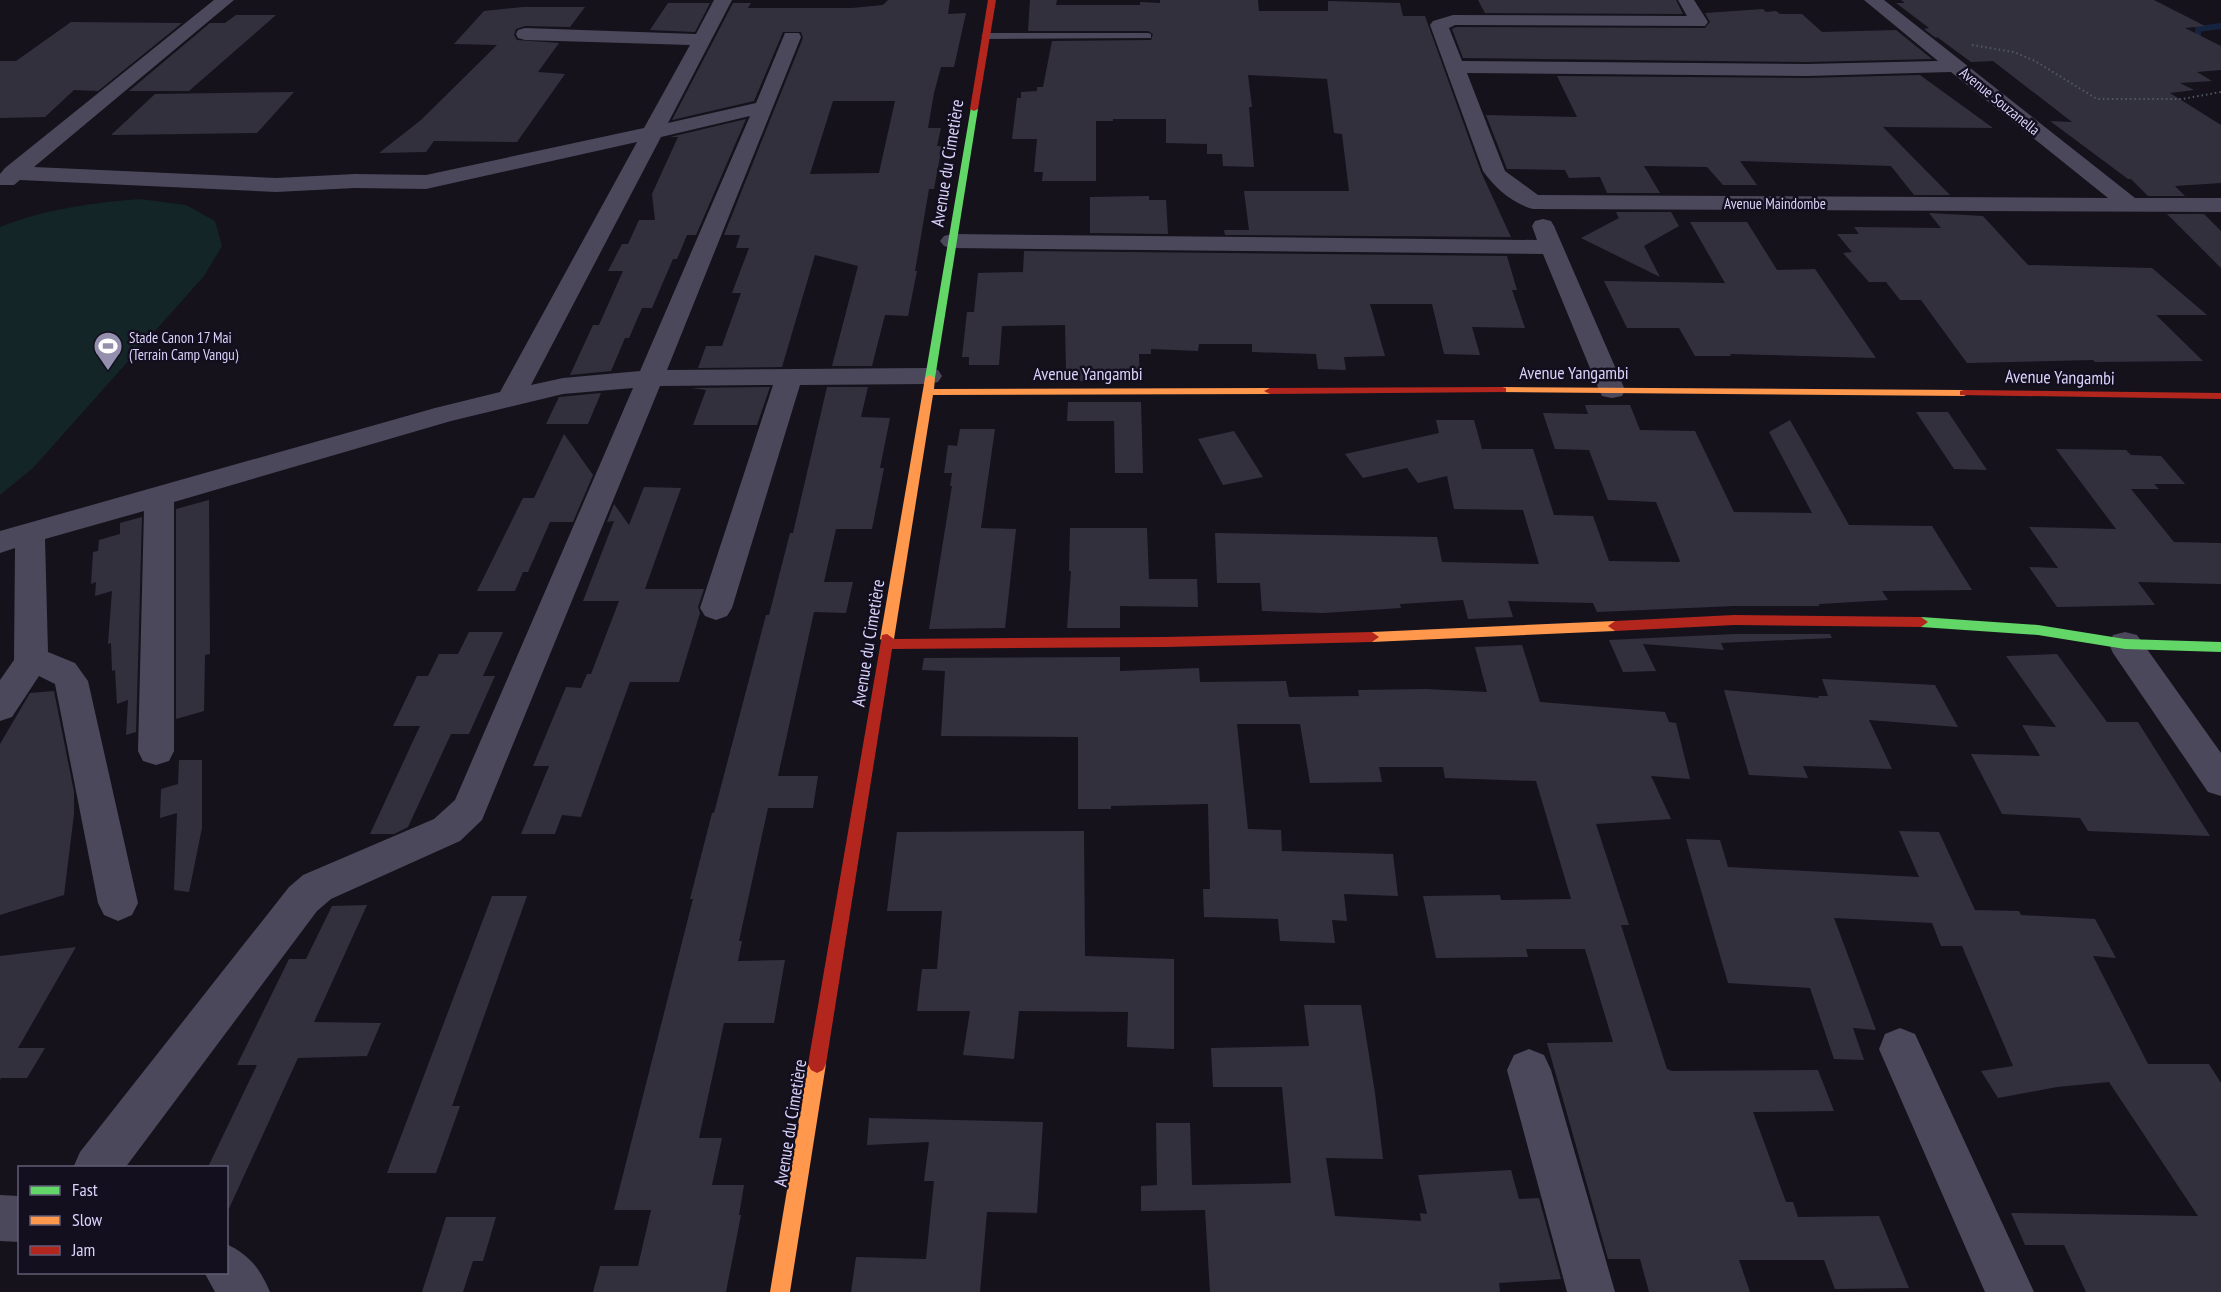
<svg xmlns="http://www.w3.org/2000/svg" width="2221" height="1292" font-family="'PT Sans Narrow',sans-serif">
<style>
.green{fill:#132526}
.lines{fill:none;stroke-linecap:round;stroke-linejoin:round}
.stream{stroke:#15233f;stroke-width:6}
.building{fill:#33303e;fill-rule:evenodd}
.path{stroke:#4e5965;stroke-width:2;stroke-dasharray:1.5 3;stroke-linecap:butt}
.lane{fill:#4b485b;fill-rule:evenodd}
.street{fill:#4b485b;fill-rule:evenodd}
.fast{fill:#63d668;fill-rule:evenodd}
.slow{fill:#ff974d;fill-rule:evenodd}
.jam{fill:#b3261e;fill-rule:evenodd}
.labels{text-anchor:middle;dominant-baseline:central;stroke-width:5;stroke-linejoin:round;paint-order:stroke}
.far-street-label{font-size:15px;fill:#d9d3fa;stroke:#130f1f}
.far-poi-label{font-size:15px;fill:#d9d3fa;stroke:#130f1f;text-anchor:start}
.street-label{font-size:18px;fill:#d9d3fa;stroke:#130f1f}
</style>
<rect width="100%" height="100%" fill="#15121c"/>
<path class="green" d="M140 199 186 205 215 221 222 246 204 276 33 468 0 495V227C45 209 92 203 140 199Z"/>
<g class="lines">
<path class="stream" d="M2185 39 2198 35V29L2221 26"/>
</g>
<path class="building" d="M888 0H950L948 14 966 13 954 67H941L934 93 928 128H941L937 146H942L934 189H929L915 271H917L908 316 885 315 872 366H832L858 266 815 255 782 367 698 368 706 346H722L741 293H732L749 248H736L740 235H724L803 38 801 32H783L754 101 672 120 733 3H751L748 8H852L883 5ZM833 101H895L879 173 810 174Z
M1030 0H1057L1056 5H1140V2L1160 3V0H1258L1259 11H1328V1L1400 3 1403 16H1425L1481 172 1511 237 1225 235 1224 230H1249L1244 191H1349L1342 134 1334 133 1327 79 1248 75 1252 107H1249L1254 167 1223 166 1222 154H1207V144L1166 143V119H1113V121H1096V181H1042L1043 172H1034L1037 139H1012L1017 98H1021V92L1037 91V87H1043L1052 41 1151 40 1153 34 1148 31H1028Z
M1478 0H1676L1683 14 1485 13Z
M1901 0H2154L2205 26 2185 28 2221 46V70L2197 72 2212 81 2180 83 2194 90 2170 93 2221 125V183L2175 186 2185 196H2148L2131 179H2128L2050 121 2072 122 1993 61 1971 62 1937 37 1936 38 1924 29 1929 28 1896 3H1905Z
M668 3H710L695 32 650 30Z
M523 7H585L570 27 525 26 516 29 514 35 517 40 559 43 538 72 565 74 517 142 434 141 426 152 379 153 421 120 497 45 454 44 484 11Z
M1763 9 1766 12 1776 11 1780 14H1802L1822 32 1896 30 1932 59 1807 62 1463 58 1452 29 1456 27 1705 28 1710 22 1705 13Z
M236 15H276L189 91H129L210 23H225Z
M71 22 182 23 98 91 74 90 45 117 0 118V61H16Z
M1920 75 1993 128 1883 127 1950 195H1914L1891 166 1740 161 1757 185H1723L1707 167 1644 166 1660 193H1607L1600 177 1569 178 1565 170 1507 169 1486 115 1577 117 1557 76 1807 78Z
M294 92 257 133 111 135 155 94Z
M746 119 696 235H687L677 259H673L652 308H642L629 338H625L611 371 570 375 593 325H599L623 271H608L622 244H628L639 220H655L652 194 678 137H670Z
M1149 196V200H1166L1168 234 1090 233V197Z
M1616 212H1671L1679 226 1644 246 1660 277 1581 238 1619 218Z
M1929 213 1983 216 2028 265 2152 268 2207 315H2156L2203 361 2095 362 2093 360 1967 363 1921 300H1900L1886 282H1869L1843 253 1852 252 1837 234H1859L1854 227 1941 228Z
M2167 214H2204L2221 231V268Z
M1690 222H1747L1777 270 1815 269 1876 358 1730 354 1731 356H1695L1679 328H1627L1604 281 1725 283Z
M1024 251 1507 256 1517 290H1512L1525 328 1472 327 1480 355 1444 354 1432 304H1370L1385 356 1344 357 1346 370 1318 369 1316 354 1252 352V344H1199L1198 351 1151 349V354H1139L1140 381H1068L1069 369H1066L1065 325 1002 326 999 365H969V357H962L967 312H974L978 273 1023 272Z
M770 387 757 425H693L706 390 691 388Z
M827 387H868L861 417 890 418 880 468H884L872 529H836L824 582H853L846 613 814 612 778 776H818L813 808H768L739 941H742L738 961 785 960 774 1023H724L699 1138H722L712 1185H744L739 1215H741L726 1292H593L600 1266H638L651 1210H614L693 899H690L712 813H714L766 615H769L790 533H793Z
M601 393 588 424H546L559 397Z
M1068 402H1141L1143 473H1115L1114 421H1067Z
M1585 405H1630L1640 430 1695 431 1734 512 1812 513 1769 432 1790 420 1849 525 1932 526 1972 590 1882 591 1888 600 1819 604V606H1734L1597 612 1593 603 1508 601 1513 617 1468 619 1463 600 1400 604 1401 608 1323 613 1262 611 1260 583H1217L1215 533 1437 537 1442 562 1539 564 1523 510 1454 509 1447 476 1418 483 1407 468 1363 478 1345 454 1439 433 1436 420H1474L1482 449H1533L1554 515 1593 516 1609 561 1679 562 1680 561 1656 502 1608 500 1589 450 1555 449 1543 413 1588 414Z
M1916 412H1948L1987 470 1954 469Z
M960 429H995L981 528 1016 529 1005 628 929 629 952 486H950L952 473H944L948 445 957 446Z
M1234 431 1263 477 1223 485 1198 439Z
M564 434 593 475 573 522H550L528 572H523L515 591H477L523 498H534Z
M2056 449 2126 450 2131 455 2161 456 2185 484H2154L2159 489H2131L2174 542 2221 543V584L2138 582 2155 605 2057 607 2029 567 2058 568 2029 527 2116 529Z
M644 487 681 488 645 589H704L698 607 700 613 679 682H630L581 817 562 815 555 834H521L549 766H533L566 687 581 688 587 674H591L619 601H583L614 521 607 522 614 504 629 525Z
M209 500 210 654 205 655 204 711 176 719V509Z
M142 517 136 732 126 735 128 700 117 704 115 670 112 671 111 643 108 644 112 591 95 596 96 582 91 584 93 552 98 551 99 540 120 534V523Z
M1070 528H1147L1149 579H1197L1198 607 1120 606V628H1067L1071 571H1069Z
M469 632H503L483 676H495L469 734H451L408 827 394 834H370L420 726H393L417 676H428L439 654H458Z
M1734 634H1830L1832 638 1721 643 1724 650 1643 644 1656 671 1623 672 1609 640Z
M1522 645 1540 702 1665 712 1669 722 1676 723 1690 779 1651 776 1671 819 1596 824 1629 925H1621L1667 1069 1672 1071 1818 1070 1834 1111 1753 1112 1786 1202H1793L1798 1217 1879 1216 1909 1288 1835 1289 1824 1260H1739L1750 1292H1649L1640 1259H1608L1547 1043 1613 1042 1585 949H1526L1528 957 1436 958 1423 896 1500 895 1501 900 1571 899 1536 781 1445 778 1443 767H1379L1382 782 1310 783 1300 724H1237L1248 829 1281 830 1282 851 1393 854 1398 896 1344 894 1347 921 1332 920 1335 943 1280 941 1278 919 1204 917 1203 889H1210L1208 804 1111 806V809H1078V737L941 736 945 671 922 670 924 658 1120 657V671L1199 668 1200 682 1286 681 1289 697 1359 696 1358 690 1426 689 1487 692 1475 647Z
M2057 654 2107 722H2138L2210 836 2088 831 2080 818 2002 814 1971 754 2040 756 2022 725 2056 727 2006 656Z
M1822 679 1935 685 1958 727 1869 720 1892 769 1803 766 1808 778 1749 775 1724 690 1819 698 1818 696H1828Z
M54 691 74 792V814L64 895 0 915V744L30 693Z
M179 760H202V828L189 892 174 890 177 813 160 818 161 789 178 784Z
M1084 831 1085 956 1174 959V1049L1127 1047 1128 1012 1019 1011 1014 1059 963 1055 970 1011H917L922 969H937L942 911H887L897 832Z
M1899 831 1939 832 1975 910 2019 911 2021 915 2095 919 2116 958 2093 956 2148 1064H2209L2221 1083V1292H2086L2064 1245H2025L2011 1213 2198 1216 2109 1082 2057 1087 1998 1098 1981 1071 2013 1066 1962 946H1941L1932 923 1834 918 1876 1030 1853 1028 1864 1060 1834 1059 1810 988 1728 983 1686 839 1720 840 1728 867 1919 877Z
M492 896H527L452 1106H460L436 1173H387Z
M367 905 314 1022 381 1023 367 1056 298 1058 226 1215V1167H208L257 1065H237L289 959H306L332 906Z
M76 947 18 1048H45L27 1078H1L0 1080V956Z
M1304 1005H1361L1375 1093 1383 1159 1326 1158 1335 1216 1421 1221 1420 1213 1427 1214 1418 1175 1511 1170 1519 1199 1539 1198 1561 1279 1499 1283 1500 1292H1210L1205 1210 1141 1211V1186L1157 1185 1156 1123H1190L1192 1185 1291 1183 1282 1087H1213L1211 1048 1309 1046Z
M869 1118 1043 1122 1037 1213 987 1212 980 1292H851L856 1257 926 1259 934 1181H924L929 1142 867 1145Z
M446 1217H496L483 1261H473L463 1292H422Z"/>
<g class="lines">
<path class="path" d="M1972 45 2014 52 2035 61 2097 99H2182L2221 92"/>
<path class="lane" d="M1148 33 1151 34V38L986 39 981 36 986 33Z"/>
<path class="street" d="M214 0H234L34 167 276 178 355 174 426 175 644 128 690 45 525 40 518 38 516 34 518 30 525 28 696 34 714 0H732L668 123 756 103 785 33H799L801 37 667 370 929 368 938 370 942 376 938 382 929 384 800 385 732 608 727 616 716 620 705 616 700 608 773 385 660 386 482 820 460 841 331 899 317 911 125 1168H73L80 1152 289 887 303 875 434 819 455 800 633 388 563 394 451 421 174 502V751L169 761 156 765 143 761 138 751 144 511 45 539 48 652 75 663 88 681 138 903 132 915 118 921 104 915 98 903 55 684 39 676 12 717 0 721V680L14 660 15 548 0 553V531L435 408 500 392 637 142 426 189 355 188 276 192 20 180 14 185H0V174L5 168ZM750 116 640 371 563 378 531 385 661 137Z
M1678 0H1694L1708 22 1705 26 1455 25 1449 28 1462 61 1807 64 1938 61 1864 0H1884L2135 198H2221V212L1533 209C1513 204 1494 187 1483 171L1430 25 1433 21 1453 15 1687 16ZM1951 72 2108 198 1538 195 1505 171 1467 73 1807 76Z
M1543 219 1551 221 1554 226 1625 390 1622 396 1612 398 1602 396 1599 390 1543 254 952 248 944 246 940 241 944 236 952 234 1537 240 1532 226 1535 221Z
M2125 632 2137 635 2221 753V796L2208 792 2113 653 2109 644 2113 635Z
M1900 1028 1915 1034 2034 1292H1985L1879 1049 1885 1034Z
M1529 1049 1544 1055 1551 1070 1615 1292H1567L1507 1070 1514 1055Z
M0 1195 20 1196V1242L0 1241Z
M226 1244C249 1254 261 1270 270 1292H215L204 1272H226Z"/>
<path class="fast" d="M971 107 978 109 935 378 930 381 925 378Z
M1921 617 2038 625 2125 639 2221 642V652L2125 649 2038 635 1921 627 1914 622Z"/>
<path class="slow" d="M930 375 935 378 934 389 1270 388 1276 391 1270 394 933 395 894 639 887 644 880 639 925 378Z
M1502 387 1964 390 1970 393 1964 396 1498 392V388Z
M1615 621 1622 626 1615 631 1372 642 1365 637 1372 632Z
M817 1055 823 1058 826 1064 790 1292H770L808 1064 811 1058Z"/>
<path class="jam" d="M988 0H996L978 109 974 111 970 109Z
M1502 387 1506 388V392L1270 394 1264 391 1270 388Z
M1964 390 2221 393V399L1960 395V391Z
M1734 615 1921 617 1928 622 1921 627 1734 625 1615 631 1608 626 1615 621Z
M1372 632 1379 637 1372 642 1166 647 892 649 826 1064 823 1070 817 1073 811 1070 808 1064 882 635 887 634 894 639 1166 637Z"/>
</g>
<defs>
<g id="stadium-pin" transform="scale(1.5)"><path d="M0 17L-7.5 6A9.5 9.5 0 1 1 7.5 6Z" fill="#948fac" stroke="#130f1f"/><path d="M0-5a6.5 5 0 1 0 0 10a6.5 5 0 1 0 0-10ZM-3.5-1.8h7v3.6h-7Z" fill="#fff"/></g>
</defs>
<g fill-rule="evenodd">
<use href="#stadium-pin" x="108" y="346"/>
</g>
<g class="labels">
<g class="far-street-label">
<text transform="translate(2000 101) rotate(39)">Avenue Souzanella</text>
<text x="1775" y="203">Avenue Maindombe</text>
</g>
<g class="far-poi-label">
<text x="129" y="337">Stade Canon 17 Mai<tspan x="129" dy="17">(Terrain Camp Vangu)</tspan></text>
</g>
<g class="street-label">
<text transform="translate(947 163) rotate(-81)">Avenue du Cimetière</text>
<text x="1574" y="372">Avenue Yangambi</text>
<text x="1088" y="373">Avenue Yangambi</text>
<text transform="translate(2060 377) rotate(1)">Avenue Yangambi</text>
<text transform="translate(868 643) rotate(-81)">Avenue du Cimetière</text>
<text transform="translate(790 1123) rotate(-81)">Avenue du Cimetière</text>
</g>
</g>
<rect x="18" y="1166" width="210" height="108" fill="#130f1f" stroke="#625d77" stroke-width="1.5"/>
<rect x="30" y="1186" width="30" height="9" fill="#63d668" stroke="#625d77" stroke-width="1.5"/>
<text x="72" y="1196" font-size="18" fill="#d9d3fa">Fast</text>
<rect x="30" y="1216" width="30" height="9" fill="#ff974d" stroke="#625d77" stroke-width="1.5"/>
<text x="72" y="1226" font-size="18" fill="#d9d3fa">Slow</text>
<rect x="30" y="1246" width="30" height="9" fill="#b3261e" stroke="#625d77" stroke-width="1.5"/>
<text x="72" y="1256" font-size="18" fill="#d9d3fa">Jam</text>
</svg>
